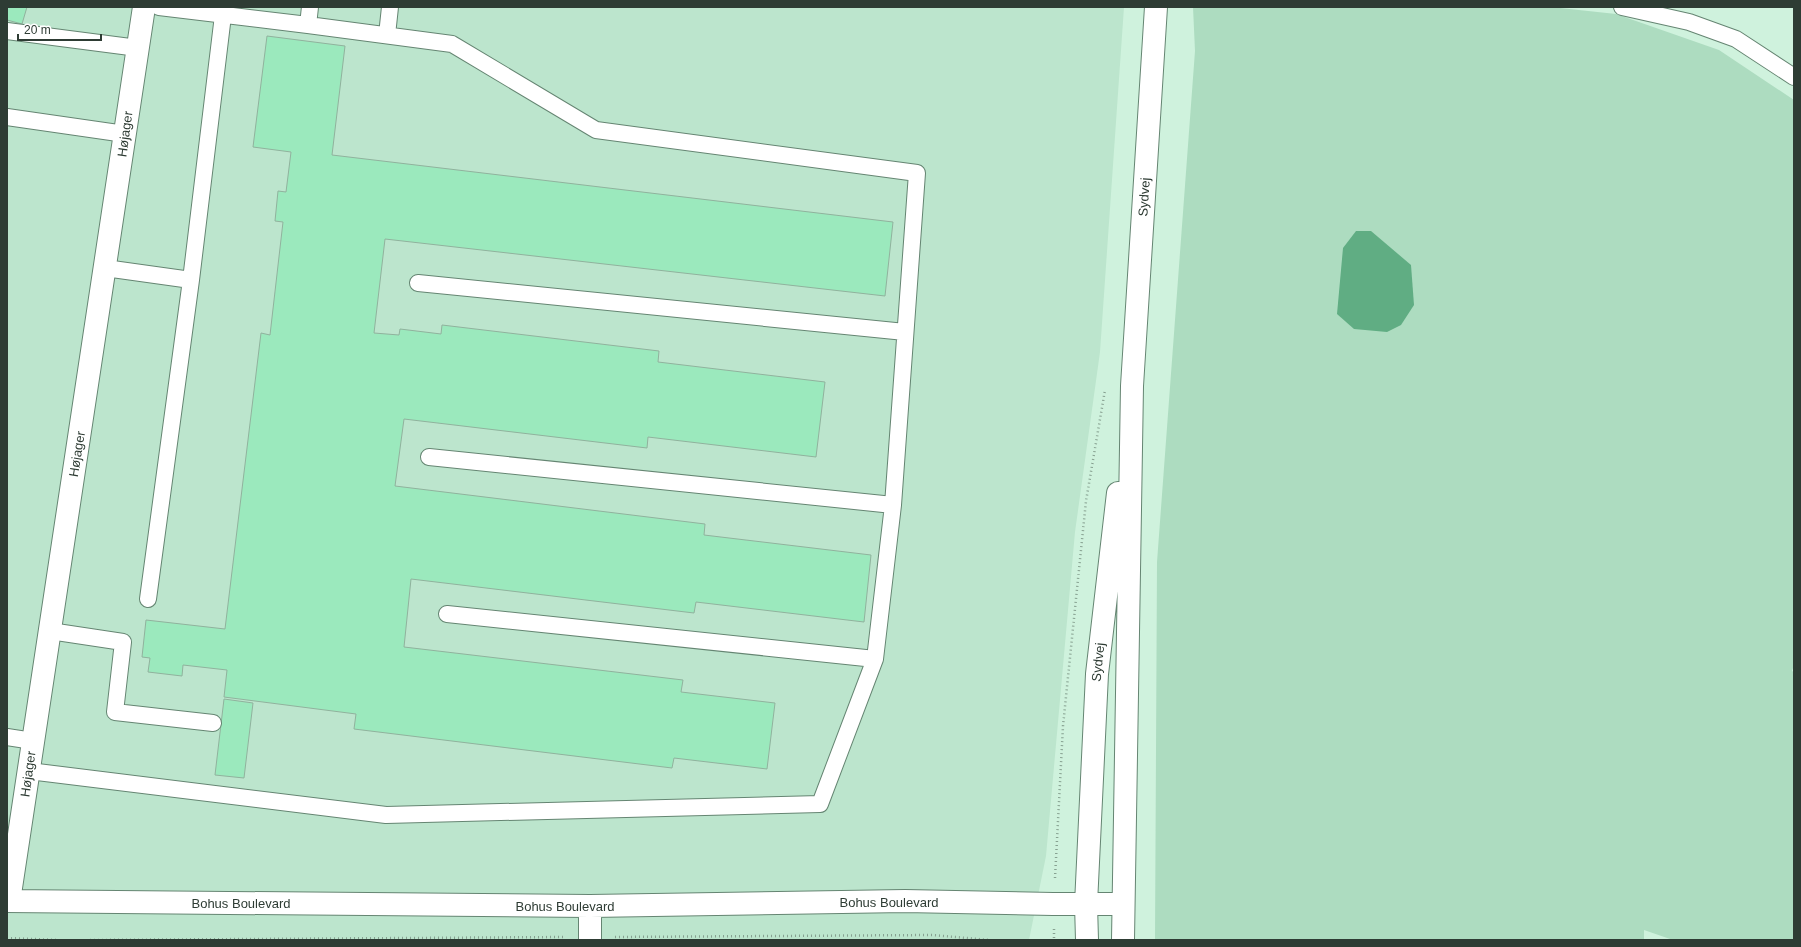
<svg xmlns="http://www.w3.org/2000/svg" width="1801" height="947" font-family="Arial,sans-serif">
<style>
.built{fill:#bce5cd}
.green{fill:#addcc0}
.water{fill:#60ad83}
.building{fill:#9be9bd;stroke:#90b29d}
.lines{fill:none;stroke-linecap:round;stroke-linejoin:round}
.lane-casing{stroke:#658572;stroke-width:18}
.street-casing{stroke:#658572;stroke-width:24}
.secondary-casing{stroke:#658572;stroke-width:24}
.path{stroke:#87a191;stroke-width:2.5;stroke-dasharray:1 3;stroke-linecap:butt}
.lane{stroke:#fff;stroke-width:16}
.street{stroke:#fff;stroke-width:22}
.secondary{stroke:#fff;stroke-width:22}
.labels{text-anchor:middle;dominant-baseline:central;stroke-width:3;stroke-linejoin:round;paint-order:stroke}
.street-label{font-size:13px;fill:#2e3c34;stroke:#fff}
</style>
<rect width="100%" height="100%" fill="#cff2dd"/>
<path class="built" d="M7 7H1124L1100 352 1075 532 1046 856 1029 940H7Z"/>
<path class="green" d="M1193 7H1551L1616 14 1719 50 1794 100V665L1792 671 1794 672V940H1673L1644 930V940H1155L1157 562 1195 51Z"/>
<path class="water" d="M1356 231H1371L1411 265 1414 305 1401 325 1387 332 1354 329 1337 314 1343 248Z"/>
<path class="building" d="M7 7H27L22 24 7 20Z
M267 36 345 46 332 155 893 222 885 296 385 239 374 333 399 335 400 329 441 334 442 325 659 351 658 362 825 382 816 457 648 437 647 448 404 419 395 486 705 524 704 535 871 555 864 622 696 602 694 613 411 579 404 647 683 680 681 692 775 703 767 769 674 758 672 768 354 729 356 714 224 697 227 670 183 665 182 676 148 672 150 658 142 657 146 620 225 629 261 333 270 335 283 222 275 221 278 191 286 192 291 152 253 147Z
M224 699 253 703 244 778 215 775Z"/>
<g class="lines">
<g class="lane-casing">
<path id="lane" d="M1622 7 1689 22 1736 39 1794 77
M308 25 310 7
M7 31 138 48
M387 35 390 7
M7 117 125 134
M105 268 191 280
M418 283 905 332
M429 457 893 505
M148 599 191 280 224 7
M447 614 875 659
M50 631 123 642 115 712 213 723
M7 737 33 741
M29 771 386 815 820 804 875 659 893 505 917 173 596 130 452 44 308 25 159 7"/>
</g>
<g class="street-casing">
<path id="street" d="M7 901 590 906 905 901 1053 904H1123
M9 901 144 7
M590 940V906"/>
</g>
<g class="secondary-casing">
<path id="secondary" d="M1087 940 1086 904 1097 674 1118 493
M1123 940 1132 386 1156 7"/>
</g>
<path class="path" d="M1055 878 1063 726 1086 501 1105 390
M1054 929V940
M615 937 932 935 990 940
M7 938 59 940
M90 940 566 937"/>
<use href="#lane" class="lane"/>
<use href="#street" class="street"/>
<use href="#secondary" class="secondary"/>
</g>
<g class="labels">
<g class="street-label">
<text transform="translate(125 134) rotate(-82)">Højager</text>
<text transform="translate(1144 197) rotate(-86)">Sydvej</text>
<text transform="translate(77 454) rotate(-81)">Højager</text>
<text transform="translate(1098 662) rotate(-84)">Sydvej</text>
<text transform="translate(28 774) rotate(-82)">Højager</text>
<text x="889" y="902">Bohus Boulevard</text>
<text x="241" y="903">Bohus Boulevard</text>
<text x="565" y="906">Bohus Boulevard</text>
</g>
</g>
<rect width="1801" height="947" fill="none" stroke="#2e3c34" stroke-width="16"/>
<path d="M18 34v6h83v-6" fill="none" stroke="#2e3c34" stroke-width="2"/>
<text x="24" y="34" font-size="12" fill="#2e3c34" stroke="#ffffff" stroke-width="3" paint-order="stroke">20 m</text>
</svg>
